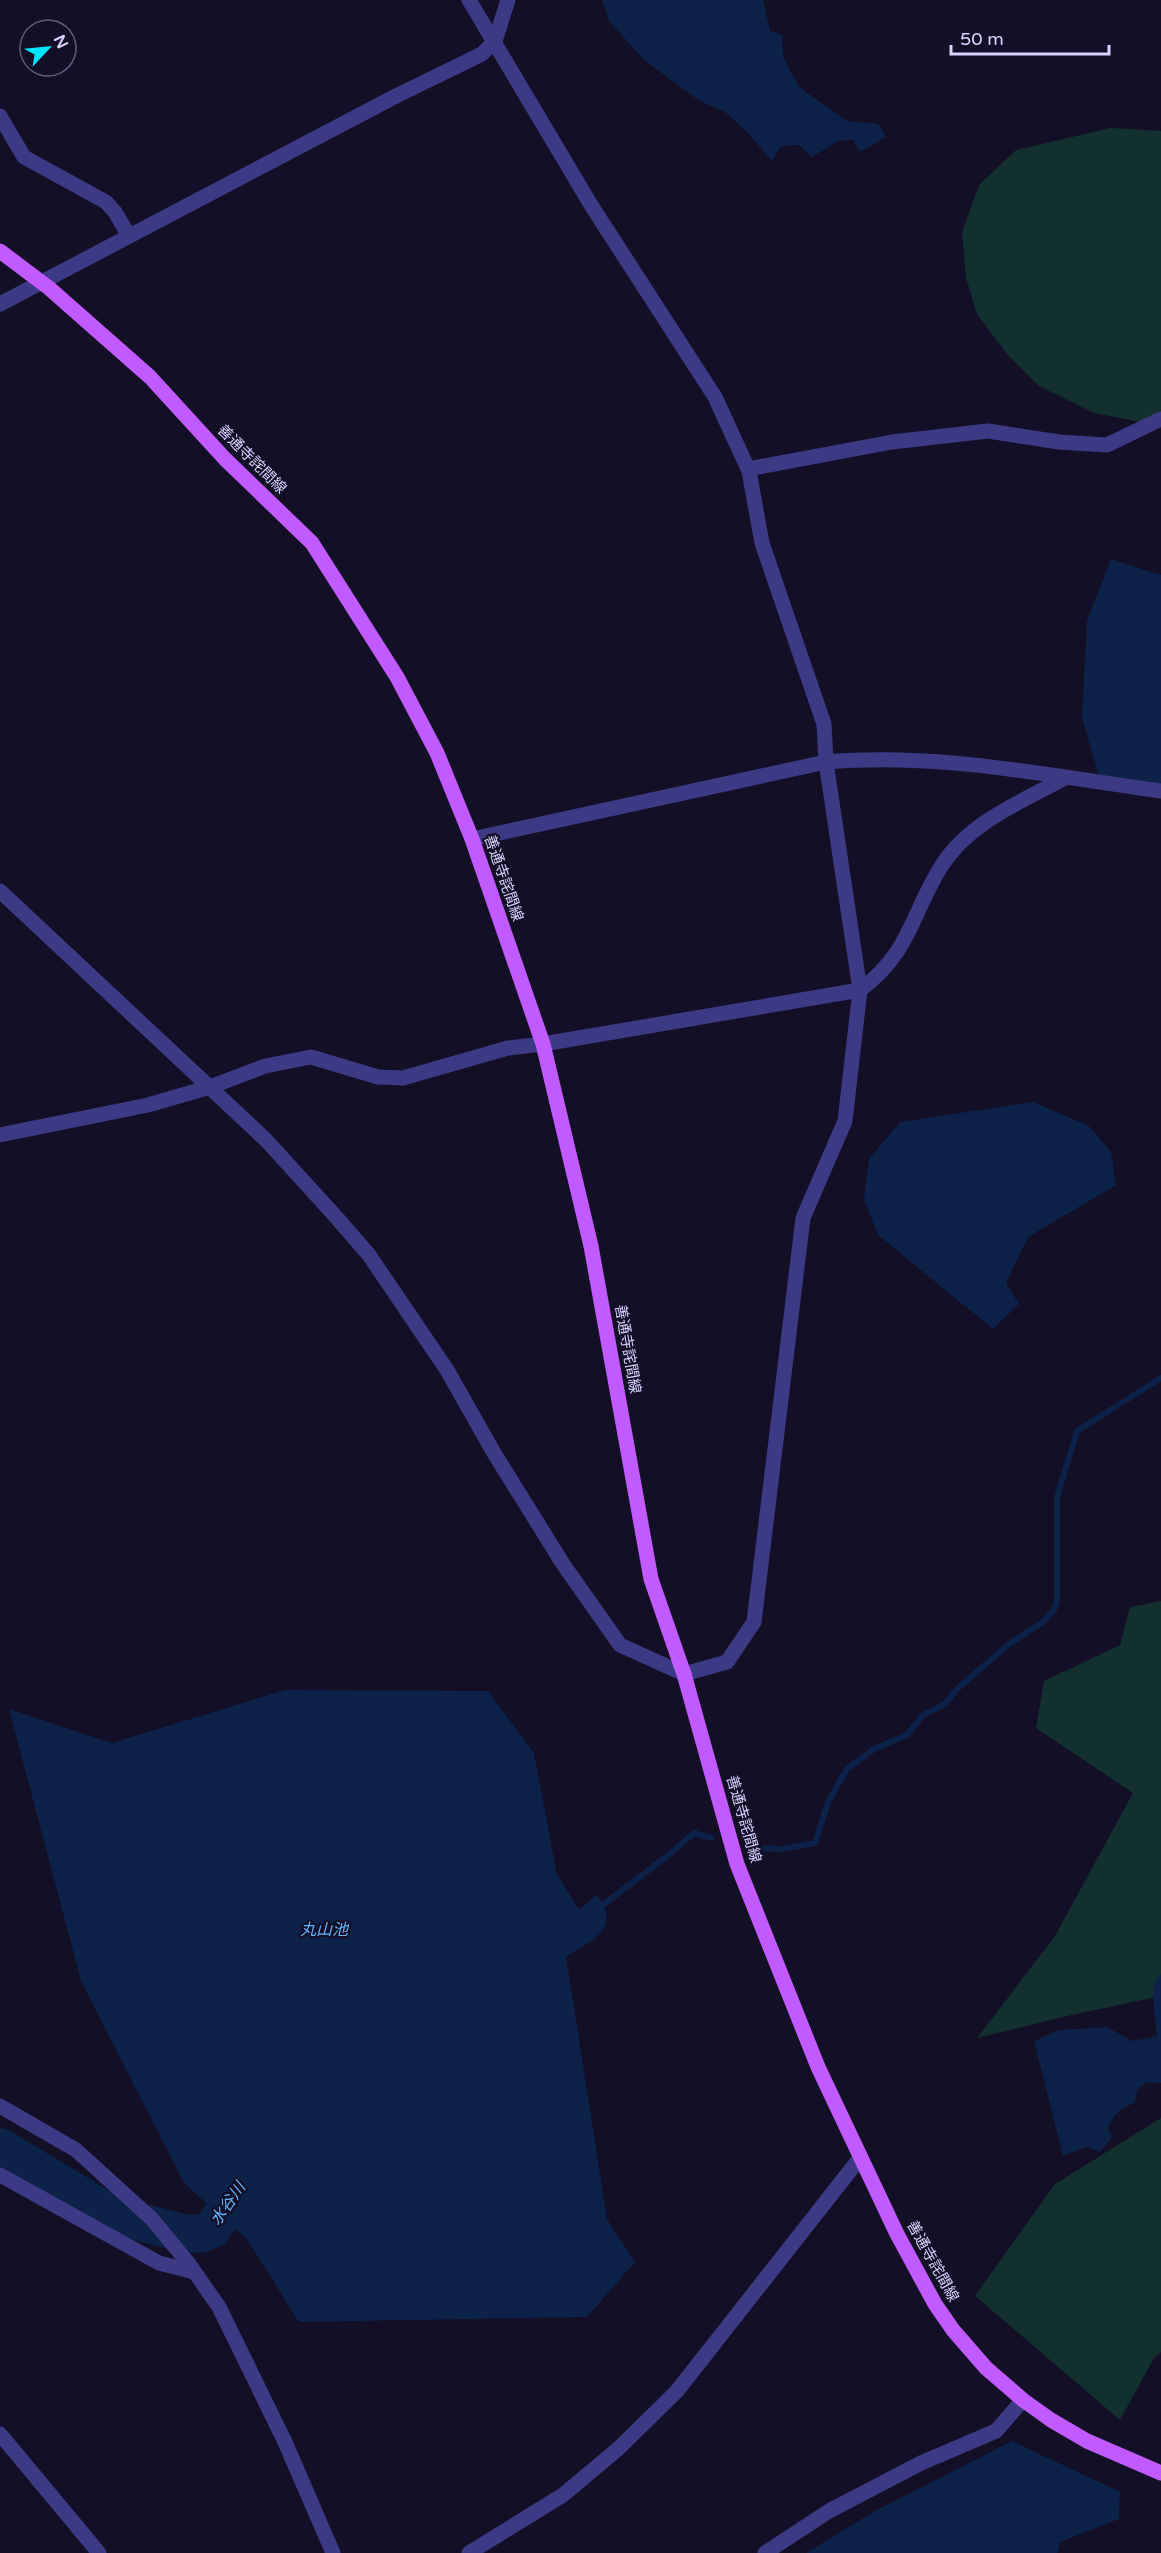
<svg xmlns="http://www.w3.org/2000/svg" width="1161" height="2553" font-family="'Varela Round','Noto Sans JP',sans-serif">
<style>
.green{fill:#12302f}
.water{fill:#0c2248}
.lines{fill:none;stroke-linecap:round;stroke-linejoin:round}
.stream{stroke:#0c2248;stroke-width:6}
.river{stroke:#0c2248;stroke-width:38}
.minor{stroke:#3d3a85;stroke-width:15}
.tertiary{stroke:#3d3a85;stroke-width:15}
.primary{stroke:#c25bff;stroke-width:15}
.labels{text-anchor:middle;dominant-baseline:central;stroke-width:4.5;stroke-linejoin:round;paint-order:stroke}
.street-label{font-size:15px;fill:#d9d4ff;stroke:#130f26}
.water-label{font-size:16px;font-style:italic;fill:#62b6ff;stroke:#130f26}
</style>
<rect width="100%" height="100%" fill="#130f26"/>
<path class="green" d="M1111 128 1161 131V426L1094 413 1039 386 1007 354 977 314 966 278 962 232 979 185 1016 150Z
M1161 1601V1996L1067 2016 977 2038 1055 1936 1133 1793 1036 1728 1044 1681 1120 1645 1130 1607Z
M1161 2118V2352L1154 2358 1120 2420 975 2296 1055 2184Z"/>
<path class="water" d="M602 0H763L770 31 782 35 783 57 799 87 847 121 878 124 886 137 860 152 853 140 838 141 812 157 799 145 781 146 772 161 746 131 725 112 698 100 644 60 609 21Z
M1111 559 1161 575V784L1099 776 1082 718 1087 621Z
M1033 1102 1089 1126 1111 1152 1116 1185 1028 1237 1006 1283 1019 1304 993 1329 878 1235 864 1199 869 1159 900 1122Z
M285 1690 488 1691 534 1753 557 1875 579 1909 597 1895C623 1928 591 1942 566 1956L607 2219 635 2262 587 2317 299 2322 247 2239 184 2183 81 1981 9 1709 112 1743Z
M1161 1974V2083L1147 2082 1137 2090 1135 2103C1120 2108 1114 2114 1108 2128L1112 2137 1100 2152 1086 2147 1063 2156 1034 2041 1059 2030 1107 2027 1132 2041 1157 2036C1156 2019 1147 1987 1161 1974Z
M1012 2441 1120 2492 1119 2519 1060 2542 1057 2553H806L875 2511Z"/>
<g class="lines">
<path class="stream" d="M752 1848 781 1849 815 1843 828 1802 847 1769 874 1749 907 1735 923 1715 945 1704 957 1689 1009 1644 1043 1622 1054 1610 1057 1600V1497L1077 1431 1161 1378
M604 1904 670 1854 694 1833 711 1838"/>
<path class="river" d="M0 2147 113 2215 183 2233 201 2234 212 2229 242 2187 248 2173"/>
<path class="minor" d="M469 0 591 205 715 397 749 471 762 543 824 724 826 762 860 990 845 1121 803 1218 754 1622 727 1662 684 1674
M0 116 24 157 106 202 115 212 129 236
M0 304 396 96 482 54 495 41 508 0
M748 469 892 442 988 431 1059 442 1107 445 1161 419
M0 1135 148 1105 210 1087 265 1066 311 1057 378 1077 403 1078 508 1048 543 1044 860 990C911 952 911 914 942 865 970 822 1021 802 1065 778
M0 2106 76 2150 152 2219 189 2264 219 2307 285 2442 333 2553
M0 2175 159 2263 194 2272
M0 2434 99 2553
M469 2553 563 2495 619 2448 677 2391 860 2158
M765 2553 829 2511 921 2463 996 2431 1023 2400"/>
<path class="tertiary" d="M472 839 826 762C939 752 1049 776 1161 791
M0 891 266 1140 337 1218 369 1255 447 1370 494 1453 563 1564 620 1645 684 1674"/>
<path class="primary" d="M0 251 49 288 150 377 225 459 312 543 397 677 437 753 472 839 543 1044 591 1246 651 1579 684 1674 737 1864 818 2067 897 2234 935 2304 953 2330 986 2368 1023 2400 1051 2420 1087 2441 1161 2473"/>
</g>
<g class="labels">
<g class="street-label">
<text transform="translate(252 459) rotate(45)">善通寺詫間線</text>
<text transform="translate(504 878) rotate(71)">善通寺詫間線</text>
<text transform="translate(628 1349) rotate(80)">善通寺詫間線</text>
<text transform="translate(744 1819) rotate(74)">善通寺詫間線</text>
<text transform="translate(933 2261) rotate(61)">善通寺詫間線</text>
</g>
<g class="water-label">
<text x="324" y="1930">丸山池</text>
<text transform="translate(228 2204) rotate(-55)">水谷川</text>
</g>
</g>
<g transform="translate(48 48) rotate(64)"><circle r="28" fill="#130f26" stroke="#625e7d" stroke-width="1.5"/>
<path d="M0-4.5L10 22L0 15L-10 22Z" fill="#00e5ff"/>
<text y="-9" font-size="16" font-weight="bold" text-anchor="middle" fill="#d9d4ff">N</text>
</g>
<path d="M951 45v9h158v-9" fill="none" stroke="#d9d4ff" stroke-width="3"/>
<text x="960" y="45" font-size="18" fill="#d9d4ff" stroke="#130f26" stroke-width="4.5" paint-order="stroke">50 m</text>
</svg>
